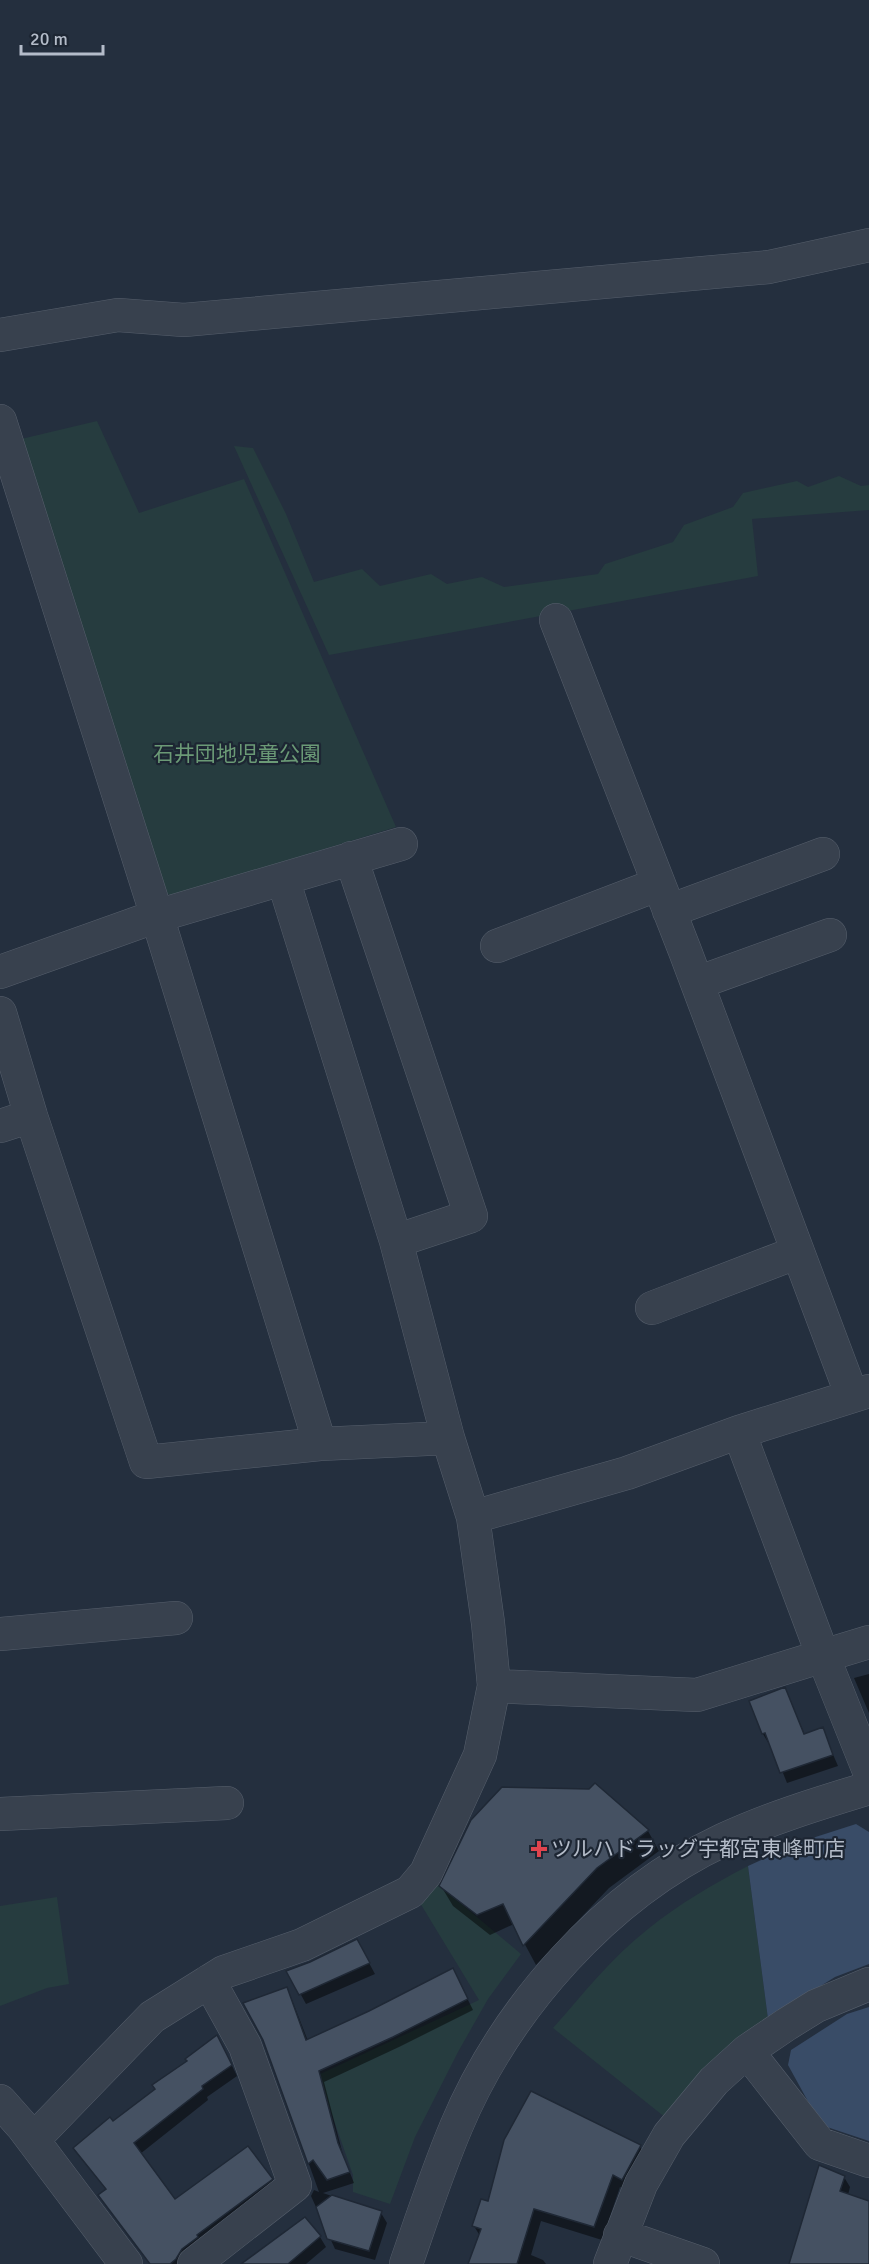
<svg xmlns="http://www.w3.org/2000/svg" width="869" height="2264" font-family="Signika,'Noto Sans JP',sans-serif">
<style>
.green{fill:#263c3f}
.water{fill:#394c67}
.shadow{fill:#0007}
.building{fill:#455162;stroke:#1f2835;stroke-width:1.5}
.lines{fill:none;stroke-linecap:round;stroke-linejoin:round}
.minor-casing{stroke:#565f6c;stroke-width:34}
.minor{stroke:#38414e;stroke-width:33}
.health-dot{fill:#e0444e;stroke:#1d2633;stroke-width:2}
.labels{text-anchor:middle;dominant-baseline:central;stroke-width:4.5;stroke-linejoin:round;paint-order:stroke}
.park-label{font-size:21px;fill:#6b9a76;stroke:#1d2633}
.poi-label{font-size:21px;fill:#b4bcc9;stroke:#1d2633;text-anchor:start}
</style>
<rect width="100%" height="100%" fill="#242f3e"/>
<path class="green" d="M97 421 139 513 244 479 396 827 172 896 157 888 17 440Z
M234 446 253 448 286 514 314 582 362 569 380 586 431 574 447 584 482 577 504 587 598 574 605 564 673 542 684 525 733 507 743 493 797 481 808 487 839 476 861 486 869 485V510L752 519 758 576 329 655Z
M748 1866 768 2019 666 2118 553 2028C583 1994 612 1957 648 1929 679 1904 713 1884 748 1866Z
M433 1880 521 1954 488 1999 458 2052 415 2137 390 2204 353 2192V2175L318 2075 479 2000 417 1898Z
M57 1897 69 1984 47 1988 0 2006V1906Z"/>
<path class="water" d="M856 1824 869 1832V1964L835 1977 768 2019 748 1866 803 1841Z
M869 2007V2141L821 2125 788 2065 791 2050 847 2014Z"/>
<path class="shadow" d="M869 1674V1713L854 1678Z
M785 1689 805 1735 822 1729 838 1766 787 1783 771 1743 769 1744 763 1734Z
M595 1785 648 1831 659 1851 609 1888 536 1965 514 1924 490 1935 453 1906 441 1886 590 1791Z
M357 1941 375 1974 306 2004 288 1971 311 1963Z
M458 1980 473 2010 399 2047 324 2082 343 2155 354 2183 323 2193 381 2213 387 2223 375 2260 335 2249 311 2196 314 2190 319 2192 264 2039 286 1989 292 2000 308 2041Z
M223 2047 237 2076 207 2097 208 2100 140 2154 175 2201 270 2176 277 2187 185 2264H150L106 2206 100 2196 107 2190 81 2158 113 2123Z
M532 2092 640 2147 648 2160 630 2192 620 2187 602 2240 541 2221 531 2255 543 2260 546 2264H469L480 2236 474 2226 489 2203Z
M844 2177 850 2187 848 2195 869 2203V2264H790Z
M320 2237 326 2247 306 2264H242Z"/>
<path class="building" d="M785 1687 804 1734 823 1727 833 1755 780 1773 765 1733 762 1734 749 1701Z
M595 1783 649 1830 597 1868 523 1946 503 1904 477 1915 439 1886 471 1820 502 1787 589 1789Z
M357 1939 370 1963 299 1995 286 1971 310 1962Z
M453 1968 468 1999 393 2037 319 2071 338 2143 350 2172 327 2180 313 2160 308 2164 263 2040 243 2003 287 1987 306 2040 369 2011Z
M217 2035 232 2065 202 2086 203 2089 134 2143 175 2199 248 2146 273 2179 197 2235 198 2237 182 2249 176 2259 170 2264H150L98 2195 106 2189 73 2148 110 2117 113 2121 155 2089 152 2085 187 2061 185 2059Z
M531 2091 641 2145 622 2180 613 2175 594 2227 534 2209 517 2264H468L481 2229 472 2226 481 2199 488 2201 504 2140Z
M819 2165 845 2176 840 2191 869 2201V2264H789Z
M332 2195 382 2211 369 2251 327 2239 316 2207Z
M305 2217 321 2236 288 2264H241Z"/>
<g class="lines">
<g class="minor-casing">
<path id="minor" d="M0 335 118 315 184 320 769 267 869 245
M0 421 157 916 320 1444 146 1462 31 1116 0 1013
M556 620 685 951 852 1396
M351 858 471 1216 396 1241
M669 911 823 854
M497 946 659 884
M0 972 157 916 401 844
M697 983 830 935
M0 1126 31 1116
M652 1308 798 1252
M320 1444 448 1438
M473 1517 627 1473 739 1432 869 1391
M0 1634 176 1618
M869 1642 823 1656 869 1771
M494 1686 697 1695 823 1656 739 1432
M0 1814 227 1803
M747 2051 820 2144 869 2161
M0 2101 23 2127 126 2264
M33 2140 152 2017 224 1972 302 1945 410 1892 426 1873 480 1755 494 1686 488 1623 473 1517 448 1438 396 1241 283 879
M620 2235 703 2264
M194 2264 295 2185 245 2046 209 1981
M406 2264C422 2218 437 2172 456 2127 506 2008 606 1895 723 1840 770 1818 820 1803 869 1788
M610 2264 641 2184 669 2135 714 2081 747 2051 787 2024 816 2006 869 1984"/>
</g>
<use href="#minor" class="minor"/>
</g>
<path class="health-dot" d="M536 1840h6v6h6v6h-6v6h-6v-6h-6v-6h6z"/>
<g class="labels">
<g class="park-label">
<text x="237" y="754">石井団地児童公園</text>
</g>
<g class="poi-label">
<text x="551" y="1849">ツルハドラッグ宇都宮東峰町店</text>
</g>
</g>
<path d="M21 45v9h82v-9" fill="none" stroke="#b4bcc9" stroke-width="3"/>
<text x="30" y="45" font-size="18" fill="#b4bcc9" stroke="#1d2633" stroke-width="4.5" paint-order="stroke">20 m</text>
</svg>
